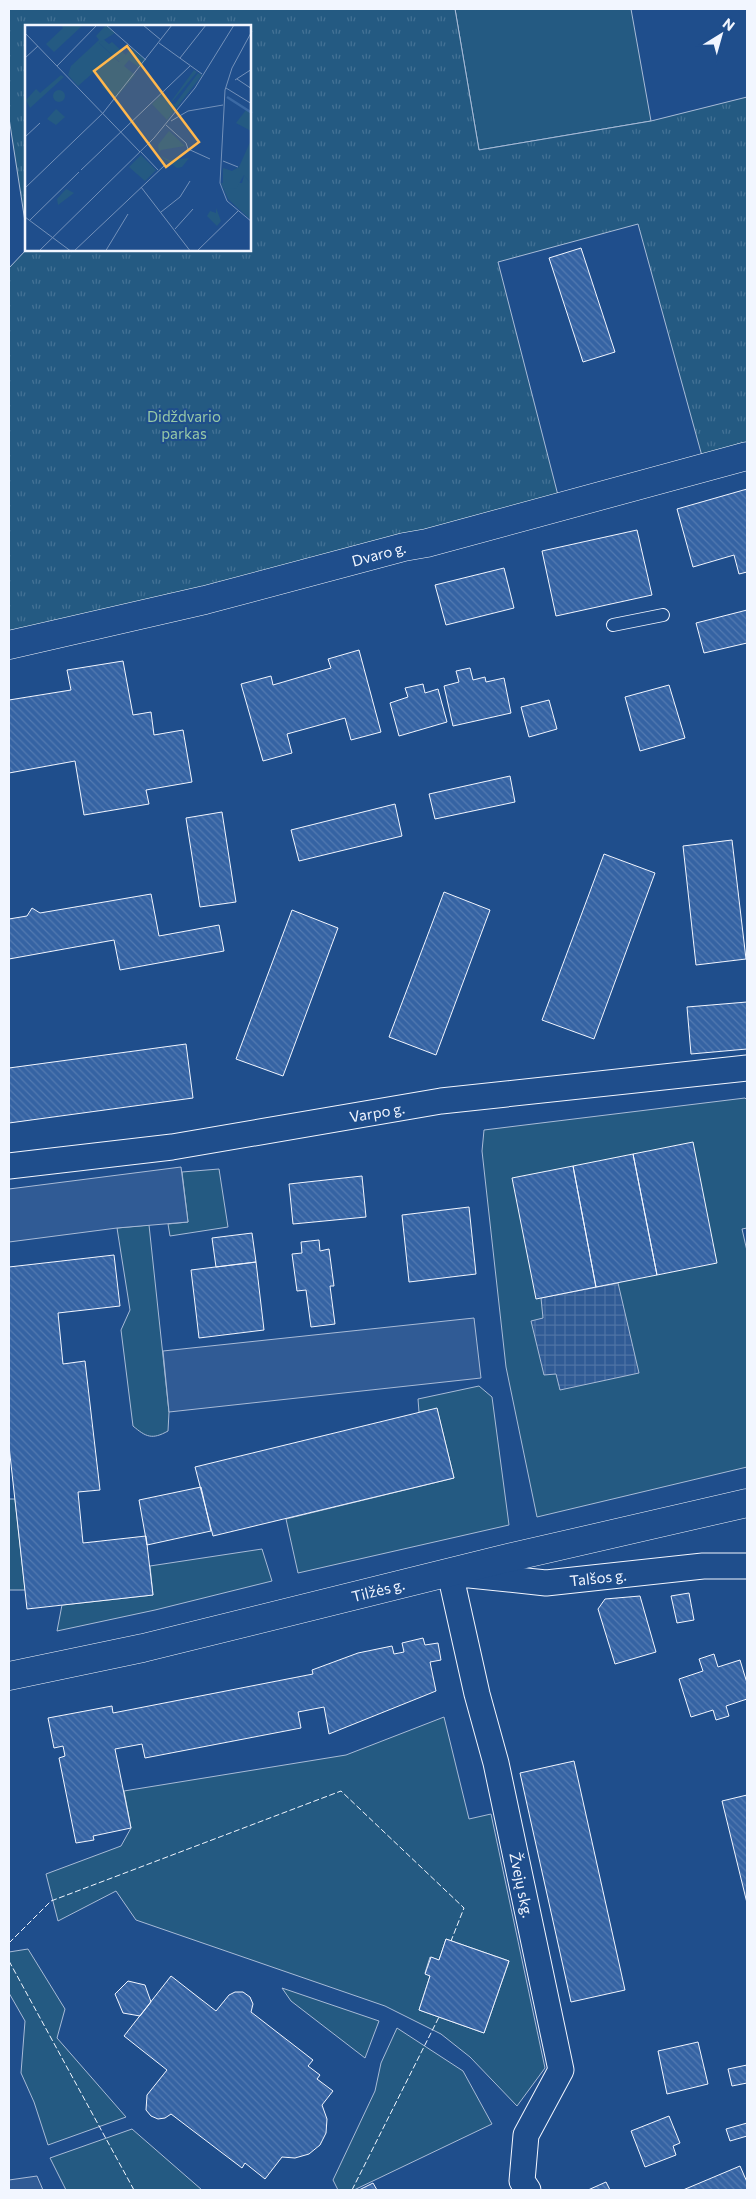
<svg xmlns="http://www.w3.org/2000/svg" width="756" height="2199" font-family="Commissioner,sans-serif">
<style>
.grass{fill:#245a82;stroke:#a8bbd7;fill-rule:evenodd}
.park{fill:url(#park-tufts);stroke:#a8bbd7}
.parking{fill:#305b95;stroke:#a8bbd7}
.plaza{fill:url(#plaza-grid);stroke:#a8bbd7}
.building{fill:url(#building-back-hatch);stroke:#f2f6ff}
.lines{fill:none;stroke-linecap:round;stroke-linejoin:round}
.service-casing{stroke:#f2f6ff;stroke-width:14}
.minor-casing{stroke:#f2f6ff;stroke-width:27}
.secondary-casing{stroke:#f2f6ff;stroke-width:29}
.trunk-casing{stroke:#f2f6ff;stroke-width:29}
.service{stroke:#1f4e8c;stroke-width:12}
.minor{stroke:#1f4e8c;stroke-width:25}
.secondary{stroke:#1f4e8c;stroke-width:28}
.trunk{stroke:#1f4e8c;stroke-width:28}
.fence{stroke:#f2f6ff;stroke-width:1;stroke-dasharray:6 2.5;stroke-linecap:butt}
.labels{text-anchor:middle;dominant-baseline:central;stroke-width:4;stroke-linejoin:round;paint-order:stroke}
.park-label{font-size:15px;fill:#97c8a6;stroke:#1f4e8c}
.street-label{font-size:15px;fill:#f2f6ff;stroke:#1f4e8c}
.inset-river{fill:none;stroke:#3b69a3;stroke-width:2.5}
.inset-road{fill:none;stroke:#7391ba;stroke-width:1}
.view{fill:#ffb74d;fill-opacity:0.15;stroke:#ffb74d;stroke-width:2.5}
.inset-edge{fill:none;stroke:#f2f6ff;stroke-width:2.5}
</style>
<defs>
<pattern id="park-tufts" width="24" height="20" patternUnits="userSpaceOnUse" patternTransform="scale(1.25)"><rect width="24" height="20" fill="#245a82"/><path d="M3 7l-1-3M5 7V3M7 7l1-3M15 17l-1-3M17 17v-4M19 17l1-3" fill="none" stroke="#447295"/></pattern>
<pattern id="plaza-grid" width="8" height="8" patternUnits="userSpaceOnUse" patternTransform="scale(1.25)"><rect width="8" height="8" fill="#305b95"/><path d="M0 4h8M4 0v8" fill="none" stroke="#4e73a5"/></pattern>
<pattern id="building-back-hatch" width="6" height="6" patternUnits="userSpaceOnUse" patternTransform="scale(1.25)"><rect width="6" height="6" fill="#3563a3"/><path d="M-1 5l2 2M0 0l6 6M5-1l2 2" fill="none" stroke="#537ab1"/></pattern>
</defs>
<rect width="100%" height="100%" fill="#1f4e8c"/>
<path class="grass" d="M455 9H631L651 121 479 150Z
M745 1098 747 1100V1228L742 1229 747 1251V1467L537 1517 506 1367 482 1151 484 1130Z
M219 1169 228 1227 170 1236 168 1224 188 1222 182 1172Z
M149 1225 169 1412 168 1431C152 1440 146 1437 133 1426L121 1330 130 1310 117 1228Z
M479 1386 492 1397 509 1525 298 1573 286 1519 454 1478 437 1409 419 1412 418 1399Z
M9 1499H15L25 1590H9Z
M262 1549 272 1581 155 1610 57 1631 62 1605 153 1595 150 1566Z
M444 1717 469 1819 491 1814 545 2068 517 2106 470 2057 441 2034 385 2006 136 1920 116 1891 58 1921 46 1874 121 1846 131 1828 124 1791 346 1755ZM446 1939 509 1961 484 2033 419 2010 430 1976 425 1973 430 1957 439 1960Z
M28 1949 65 2009 57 2038 126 2117 48 2145 34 2102 21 2073 25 2021 9 1993V1952Z
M282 1988 379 2021 365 2058 291 2001Z
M397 2028 463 2071 492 2124 354 2190H338L333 2180 375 2091 381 2063Z
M132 2129 202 2190H66L50 2158Z"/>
<path class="park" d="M9 9H455L479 150 651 121 747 97V456L705 467 638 224 498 262 561 507 9 645V268L26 250H250V26H26V228L9 118Z"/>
<path class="parking" d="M181 1167 188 1222 117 1228 9 1242V1189Z
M474 1318 481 1378 169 1412 163 1351Z
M37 2176 43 2190H9V2180Z"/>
<path class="plaza" d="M618 1283 639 1373 560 1390 556 1374 544 1375 531 1321 543 1318 541 1298Z"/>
<path class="building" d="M581 248 615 352 583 362 549 258Z
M747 489V572L739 574 734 555 693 567 677 509Z
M637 530 652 595 556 616 542 551Z
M504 568 514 608 446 625 435 585Z
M747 610V643L704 653 696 623Z
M359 650 381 732 351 740 345 718 287 734 292 753 263 761 241 684 271 676 273 685 331 668 328 659Z
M123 661 133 715 151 712 154 735 183 730 192 782 146 790 149 804 84 815 75 761 9 773V700L71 690 67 670Z
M470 668 473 680 485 677 486 682 504 678 511 713 453 726 444 686 459 682 456 671Z
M423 684 425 693 438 689 447 722 399 736 390 703 408 697 405 688Z
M669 685 685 738 640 751 625 697Z
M549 700 557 729 529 737 521 707Z
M510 776 515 802 435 819 429 794Z
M395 804 402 836 299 861 291 830Z
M222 812 236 902 200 907 186 818Z
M732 840 746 959 696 965 683 846Z
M604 854 655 873 594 1039 542 1020Z
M444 892 490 910 436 1055 389 1037Z
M151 894 159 936 219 925 224 951 120 970 114 940 9 959V919L27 916 32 908 40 913Z
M292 910 338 928 283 1076 236 1059Z
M747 1002V1049L691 1054 687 1007Z
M186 1044 193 1098 9 1123V1068Z
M693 1142 717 1263 657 1275 633 1154Z
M633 1154 657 1275 596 1287 573 1166Z
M573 1166 596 1287 536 1299 512 1178Z
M362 1176 366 1217 293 1224 289 1184Z
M469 1207 476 1274 409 1282 402 1215Z
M252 1233 256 1262 216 1267 212 1238Z
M319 1240 320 1251 329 1249 334 1286H330L335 1324 311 1327 306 1290 297 1291 292 1254 302 1253 301 1242Z
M114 1255 120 1306 58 1313 63 1364 85 1361 100 1490 78 1492 83 1543 146 1536 153 1595 27 1609 9 1446V1267Z
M256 1262 264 1330 199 1338 191 1270Z
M437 1408 454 1478 213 1536 195 1467Z
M201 1487 211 1531 147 1545 139 1500Z
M689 1593 694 1620 677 1623 671 1596Z
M640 1596 656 1652 615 1664 598 1609 605 1599Z
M423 1638 425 1645 438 1643 441 1660 430 1662 436 1691 329 1734 324 1707 298 1712 301 1728 145 1758 142 1744 115 1749 131 1828 93 1836 94 1840 76 1843 59 1758 65 1756 63 1746 54 1748 48 1718 112 1706 113 1713 313 1674 312 1670 358 1653 392 1646 394 1654 404 1652 402 1643Z
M714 1654 718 1667 740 1660 747 1683V1699L726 1706 729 1716 716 1720 713 1710 691 1717 679 1679 703 1671 699 1659Z
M574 1761 625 1990 571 2002 520 1773Z
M747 1795V1903L722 1801Z
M446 1939 509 1961 484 2033 419 2010 430 1976 425 1974 431 1957 439 1960Z
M171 1976 216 2011 229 1995 235 1992H243L250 1997 253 2004 251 2012 313 2060 308 2066 320 2075 317 2079 333 2091 322 2105 327 2119 326 2133 320 2145 309 2154 295 2158 282 2157 265 2179 245 2163 242 2168 171 2114 165 2118 158 2119 151 2116 146 2110 147 2095 167 2070 124 2036Z
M128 1981 145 1985 151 2002 140 2016 123 2013 115 1994Z
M698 2042 708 2084 667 2094 658 2051Z
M747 2065V2083L732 2086 728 2069Z
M669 2116 680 2143 673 2146 676 2155 645 2167 631 2131Z
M747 2123V2136L730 2141 726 2129Z
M740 2166 747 2182V2190H683Z
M606 2182 610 2190H588Z
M373 2183 377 2190H359Z"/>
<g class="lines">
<g class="service-casing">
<path id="service" d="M613 625 663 615"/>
</g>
<g class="minor-casing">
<g id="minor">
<path id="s1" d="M9 1166 172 1147 441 1101 747 1068"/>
<path id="s2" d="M528 2190 522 2181 526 2135 561 2070 496 1763 477 1694 450 1573 546 1583 703 1566H747"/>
</g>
</g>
<g class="secondary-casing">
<g id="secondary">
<path id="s3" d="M9 645 205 600 404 547 427 543 747 456"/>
</g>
</g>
<g class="trunk-casing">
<g id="trunk">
<path id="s4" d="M9 1676 143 1648 499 1560 747 1503"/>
</g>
</g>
<use href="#service" class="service"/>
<use href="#minor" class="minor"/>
<use href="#secondary" class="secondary"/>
<use href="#trunk" class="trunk"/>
<path class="fence" d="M9 1943 51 1901 341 1791 464 1908 451 1941
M9 1961 134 2190
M352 2190 439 2017"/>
</g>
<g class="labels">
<g class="park-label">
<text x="184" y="416">Didždvario<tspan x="184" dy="17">parkas</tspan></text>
</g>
<g class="street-label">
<text stroke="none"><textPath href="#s3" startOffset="381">Dvaro g.</textPath></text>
<text stroke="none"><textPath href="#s1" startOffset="372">Varpo g.</textPath></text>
<text stroke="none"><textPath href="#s2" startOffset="789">Talšos g.</textPath></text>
<text stroke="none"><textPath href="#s4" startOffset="379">Tilžės g.</textPath></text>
<text transform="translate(522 1885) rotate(78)">Žvejų skg.</text>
</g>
</g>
<g transform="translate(25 25)">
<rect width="226" height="226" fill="#1f4e8c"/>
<path d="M78 14 84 19 87 17 101 30 95 37 74 18ZM169 45 172 47 146 78 150 79 173 48 177 50 142 95 127 79 137 69 145 78ZM28 71a6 6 0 1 1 12 0a6 6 0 1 1-12 0ZM31 84 40 92 31 100 22 94ZM144 106 160 121 136 125 134 128 133 120ZM134 130 144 135 164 133 157 142 152 143ZM219 150 226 159V195L203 174 196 158H217ZM41 164 49 168 33 180 32 174ZM191 183 196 196 192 201 182 191 185 186 191 188Z" fill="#245a82"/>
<path d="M36 50 39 52 5 83 1 75 11 64 15 68Z" fill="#245a82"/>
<path d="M221 85 226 89V106L211 98ZM226 115V159L219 150 211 164 198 163V143L207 146 214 142Z" fill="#245a82"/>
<path d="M36 0H58L29 27 21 19 38 3ZM81 0 90 8 74 18 94 37 107 23 121 35 115 43 104 35 99 41 110 50 90 74 77 62 78 56 69 47 53 61 43 50 46 41 74 15 71 11ZM116 130 131 145 120 156 104 142Z" fill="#245a82"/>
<path class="inset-river" d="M202 72 227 88"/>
<path class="inset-road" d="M81 0 121 35M118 0 136 15M227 6 207 43 200 65 195 158 202 176 227 197M0 8 115 127M134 18 177 49M0 33 13 21M155 33 181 0M32 41 72 0M212 54 227 64M210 55 227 44M201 63 227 79M78 88 147 0M146 96 163 86 198 80M141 100 161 118 163 124 185 134M0 112 15 98M116 127 133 145M198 136 213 142M56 145 165 41M116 162 166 227M0 163 78 88M136 187 155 172 165 156M0 192 47 227M5 195 54 147M150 204 168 184M13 227 129 113 170 63 209 0M48 227 140 140M80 227 103 189M171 227 213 186"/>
<path class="view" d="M102 21 174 117 141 142 69 46Z"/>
<rect width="226" height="226" class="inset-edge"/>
</g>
<rect width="756" height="2199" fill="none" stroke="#f2f6ff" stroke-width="20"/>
<g transform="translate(721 35) rotate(37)" stroke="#1f4e8c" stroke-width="4" paint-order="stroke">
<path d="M0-4L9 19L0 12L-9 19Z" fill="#f2f6ff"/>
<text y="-8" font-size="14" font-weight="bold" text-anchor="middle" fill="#f2f6ff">N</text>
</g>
</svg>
